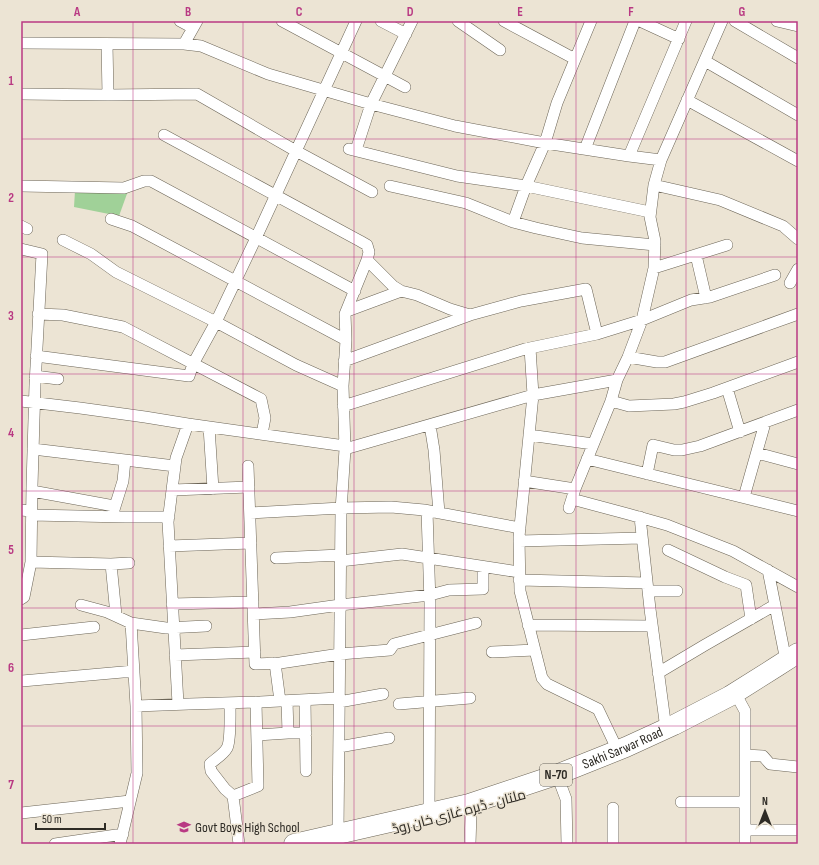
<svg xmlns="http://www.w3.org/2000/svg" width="819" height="865" font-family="'Sofia Sans Condensed',Cairo,sans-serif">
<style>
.park{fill:#a0d198}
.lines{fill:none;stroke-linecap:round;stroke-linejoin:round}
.street-casing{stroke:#6c6557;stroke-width:12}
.highway-casing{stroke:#6c6557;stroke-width:21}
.street{stroke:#fff;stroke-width:11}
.highway{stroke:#fff;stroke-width:20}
.grid{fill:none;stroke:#b93983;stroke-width:1;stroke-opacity:0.55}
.labels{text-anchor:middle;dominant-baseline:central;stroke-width:3;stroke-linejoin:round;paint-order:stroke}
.shield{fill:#ece4d4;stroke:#67625a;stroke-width:1}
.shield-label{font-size:13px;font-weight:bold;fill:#2e2b25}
.street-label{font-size:14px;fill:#2e2b25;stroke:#ece4d4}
.poi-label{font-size:14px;fill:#2e2b25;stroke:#ece4d4;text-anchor:start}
.neatline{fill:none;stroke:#b93983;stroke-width:1.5}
.grid-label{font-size:13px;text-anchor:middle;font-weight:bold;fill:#b93983}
</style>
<rect width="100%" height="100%" fill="#ece4d4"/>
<path class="park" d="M75 191H128L119 216 74 207Z"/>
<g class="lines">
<g class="street-casing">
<path id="street" d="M180 21 193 28
M282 21 405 87
M381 21 406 34
M458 21 500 50
M504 21 575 59
M640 21 679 39
M735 21 798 58
M777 21 798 26
M21 43 184 44 201 46 268 74 371 104 455 126 545 143 629 156 661 160
M107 44 108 95
M184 44 197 21
M705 61 798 115
M21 94 108 95 197 94 296 151 372 192
M687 100 798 161
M164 135 360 241 367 245 369 252 367 260 345 314 346 340 343 386 345 449 341 511 338 833
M349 149 457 176 526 186 650 212
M585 149 635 21
M356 150 371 104 412 21
M629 156 686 21
M654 185 720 200 783 226 798 239
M21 186 124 188 144 181H151L355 291
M390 186 466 203 513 222 536 228 582 238 655 245
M111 219 132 226 346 340
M513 222 526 186 545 143 557 103 591 21
M21 226 27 229
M63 240 91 254 116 272 216 322 296 365 343 386
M21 249 42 254 35 385 32 486 31 562 24 597 21 599
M696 255 706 298
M367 260 393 286 401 291 417 295 450 309 470 315
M654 268 727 245
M790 283 798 269
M347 311 401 291
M38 314 63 315 123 327 261 399 265 418 262 434
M530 348 533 395 519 537 520 591 542 678 547 684 598 709 618 751
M36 356 189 376 193 364 216 322 256 238 356 21
M628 357 657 362H665L798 314
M344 361 470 315 521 301 586 289 597 334
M35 376 58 379
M727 388 740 432
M21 401 80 408 145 417 188 424 345 446
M611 401 629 406 674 404 684 402 713 393 798 362
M343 406 525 349 597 334 642 320 691 300 710 297 775 275
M430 425 434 450 439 513
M209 427 213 489
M529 435 593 444
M33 449 175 466
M345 449 533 395 617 380
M757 453 798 464
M587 459 798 511
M248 466 255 664 280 663 340 654 390 650 394 644 476 623
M647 474 653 445 674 450H682L700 446 798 410
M524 481 575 489
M173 490 249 487
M32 491 114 506
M744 497 765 423
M572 499 628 514 667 525 733 551 798 587
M569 508 575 489 611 401 617 380 628 357 642 320 654 268 655 241 650 217 654 185 661 160 722 21
M21 510 31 511
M427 511 430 603 429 813
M113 513 123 481 125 460
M250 513 341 508 391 507 424 510 520 528
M31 515 125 517H169
M640 517 650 609 666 729
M519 541 642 538
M169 546 251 543
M668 550 725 577 746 585 751 619
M276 558 340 555
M340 561 402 554 519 572
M31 562 111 564 129 563
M111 564 116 615
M768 570 786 661
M519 580 647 583
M648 591H677
M172 604 253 602
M81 605 107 612 131 623 166 628 206 626
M254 614 290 612 340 605 430 595 449 590 483 589V567
M528 625 652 626
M21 635 94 627
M492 652 535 650
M175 655 255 652
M275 663 280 701
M658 673 705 645 775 605
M22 681 134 671
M305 700 306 771
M739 700 745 711V844
M287 701 288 733
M339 702 383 694
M230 703C230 713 231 741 227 748 223 755 215 759 210 764L211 771 225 789 233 796 239 844
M178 704 168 522 176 458 188 424
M399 704 470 698
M136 706 189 704 260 702 339 698
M257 735 288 733H306
M339 747 389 738
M745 755 763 756 770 764 798 767
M560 783 566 799 567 844
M233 796 258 786 256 702
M681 802H745
M469 804 471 812 470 844
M21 813 130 801
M745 830H798
M55 844 123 834
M120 844 137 773 136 706 131 623
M613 844V808"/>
</g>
<g class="highway-casing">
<g id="highway">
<path id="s1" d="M294 844 469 804 556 775 626 747 674 725 730 696 776 667 798 653"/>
</g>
</g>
<use href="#street" class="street"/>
<use href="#highway" class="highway"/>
</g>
<path class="grid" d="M133 21V844M243 21V844M354 21V844M465 21V844M576 21V844M686 21V844M21 139H798M21 257H798M21 374H798M21 491H798M21 608H798M21 726H798"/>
<defs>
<g id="school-bare" transform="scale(1.08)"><path d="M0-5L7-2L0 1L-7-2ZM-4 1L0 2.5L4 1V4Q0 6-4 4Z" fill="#b93983" stroke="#ece4d4" stroke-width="2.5" paint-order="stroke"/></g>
</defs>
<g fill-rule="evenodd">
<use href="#school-bare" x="184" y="827"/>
</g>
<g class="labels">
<rect class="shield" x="540" y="764" width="32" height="22" rx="3"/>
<g class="shield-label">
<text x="556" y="775">N-70</text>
</g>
<g class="street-label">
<text stroke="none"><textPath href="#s1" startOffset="343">Sakhi Sarwar Road</textPath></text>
<text transform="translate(459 812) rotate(-15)">ملتان - ڈیرہ غازی خان روڈ</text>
</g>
<g class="poi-label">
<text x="195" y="827">Govt Boys High School</text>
</g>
</g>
<rect width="819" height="865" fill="none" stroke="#ece4d4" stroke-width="44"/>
<g transform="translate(765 811)" stroke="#ece4d4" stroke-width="3" paint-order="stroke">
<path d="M0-3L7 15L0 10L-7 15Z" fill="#2e2b25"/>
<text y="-6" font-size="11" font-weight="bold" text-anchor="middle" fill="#2e2b25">N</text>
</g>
<path d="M36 823v6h69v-6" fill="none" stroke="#2e2b25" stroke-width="2"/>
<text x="42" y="823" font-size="12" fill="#2e2b25" stroke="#ece4d4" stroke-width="3" paint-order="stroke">50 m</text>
<rect x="22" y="22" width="775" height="821" class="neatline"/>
<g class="grid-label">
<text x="77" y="16">A</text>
<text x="188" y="16">B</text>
<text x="299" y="16">C</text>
<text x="410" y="16">D</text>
<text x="520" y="16">E</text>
<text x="631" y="16">F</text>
<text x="742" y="16">G</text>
<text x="11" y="85">1</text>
<text x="11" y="202">2</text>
<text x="11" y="320">3</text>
<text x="11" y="437">4</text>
<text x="11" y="554">5</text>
<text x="11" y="672">6</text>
<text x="11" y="789">7</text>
</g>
</svg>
